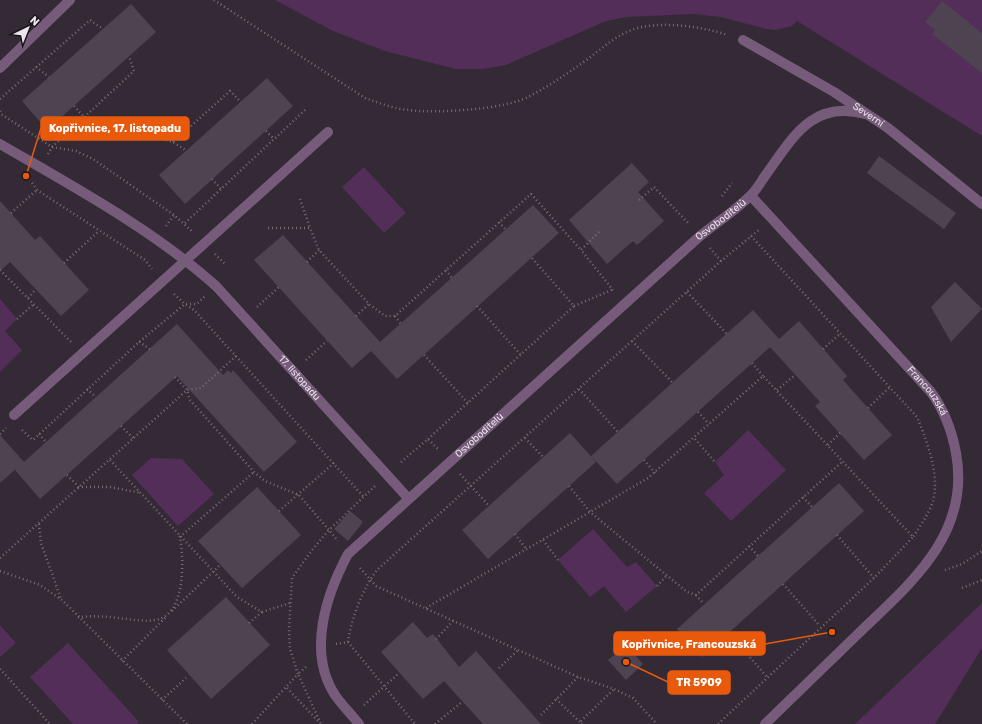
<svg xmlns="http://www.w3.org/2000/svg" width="982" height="724" font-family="Rubik,sans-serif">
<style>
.green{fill:#532e59}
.building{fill:#4e4350}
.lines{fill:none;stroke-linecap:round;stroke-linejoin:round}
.path{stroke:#766d77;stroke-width:2.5;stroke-dasharray:1 3;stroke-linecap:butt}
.street{stroke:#765c7a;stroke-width:10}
.labels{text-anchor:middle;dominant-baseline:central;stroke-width:3.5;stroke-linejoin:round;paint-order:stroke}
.street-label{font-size:10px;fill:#ebe4ec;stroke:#191419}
.leader{fill:none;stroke:#e8590c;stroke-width:1.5}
.callout-dot{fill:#e8590c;stroke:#191419;stroke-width:1.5}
.callout{fill:#e8590c;stroke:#e8590c;stroke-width:1.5}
.callout-label{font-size:11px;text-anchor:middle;font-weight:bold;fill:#fff}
</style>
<rect width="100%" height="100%" fill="#342a35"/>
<path class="green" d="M275 0H982V136L797 21 792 26 776 30 766 29 721 17 693 14 627 17 606 21 506 65 484 69H456L385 51 333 31Z
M364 167 406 213 384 233 342 187Z
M0 299 17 319 5 331 22 350 0 372Z
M748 430 786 470 731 521 704 493 724 475 715 462Z
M151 458 182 459 214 494 178 526 132 475Z
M593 529 627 567 636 562 657 586 626 612 604 586 590 597 558 560Z
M982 603V648L935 724H855Z
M0 625 16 643 0 657Z
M68 643 139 722 137 724H73L30 677Z"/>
<path class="building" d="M942 1 982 33V73L932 34 935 30 925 22Z
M131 4 156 32 47 130 22 101Z
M267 78 293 106 185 204 159 175Z
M879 156 956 213 944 229 867 173Z
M632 163 649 182 638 192 664 221 637 245 633 241 607 264 569 220Z
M0 201 35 240 40 236 89 290 61 316 10 262 0 271Z
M533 205 559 233 397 379 371 351 352 368 254 260 283 235 380 342Z
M955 282 982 309 951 342 931 307Z
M753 310 779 339 617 484 591 456Z
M799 321 847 376 843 380 892 435 864 460 815 406 820 402 770 347Z
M177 324 223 375 228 370 231 373 233 370 297 442 264 472 177 376 40 499 15 470Z
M570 433 596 462 488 559 462 530Z
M0 435 24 462 0 483Z
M839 483 864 511 702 657 677 629Z
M257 487 301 535 242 588 198 541Z
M350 511 363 522 348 541 334 529Z
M226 597 270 645 211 699 167 650Z
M413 622 427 638 433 634 459 667 476 651 541 724H483L444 681 423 699 381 652Z
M626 645 643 664 626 680 608 660Z"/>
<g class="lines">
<path class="path" d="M214 0 365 98C379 103 394 109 409 110 435 114 506 109 528 97 551 85 571 71 592 56 603 47 614 38 627 32 654 19 700 26 728 35
M36 67 49 77
M0 99 90 20 103 29
M74 106 84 117 173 142 187 151
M0 111 1 114 52 147 76 151 93 159 174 215 193 232
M266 131 273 138
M173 142 230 91 241 102
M48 154 52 147 134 71 129 56
M212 179 221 189
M32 183 37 190 145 260 152 269
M722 196 732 183
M300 199 310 228
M639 200 654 187 689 224
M11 213 38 189
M499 222 506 230
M185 223 306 109
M166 226 174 215
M268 228H310L319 250 369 304 385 316H395L531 194 581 250
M599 232 581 250 613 290
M751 236 917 417C927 441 940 475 933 501 929 514 920 526 913 537
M710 248 721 261
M215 254 226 265
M307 262 319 250
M64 263 99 231
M0 270 71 342
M446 270 452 278
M687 292 727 334
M174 294 185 304 194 310 363 496
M28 298 36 289
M477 306 521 355
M574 306 614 289
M257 307 279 287
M356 316 369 304
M395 316 401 324
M17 319 34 304
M632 341 673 383
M139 342 150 349
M823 349 841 333
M424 355 468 403
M306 360 327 341
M752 363 763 376
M175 377 187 390 190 400 254 472 265 481 299 495 329 530 375 486
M87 389 96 397
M579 389 618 432
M777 390 795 375
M868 408 890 387
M698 412 709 424
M121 426 133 438
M22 430 33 440 139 342 185 304H197L205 296
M0 434 6 428
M39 434 46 442
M525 438 543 457
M428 439 574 306 532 258
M695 439 715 462
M828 445 840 433
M110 460 237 597 262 612 249 623
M644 460 655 473
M401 462 428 439 439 450
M460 474 489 506
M67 475 79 487H110L141 493
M569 486 590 512 687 592 696 595 843 461
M803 497 812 507
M279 511 334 463
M39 524 41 543 61 599
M515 534 527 550
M837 535 874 578
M543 540 558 560
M749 546 758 556
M0 558 187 390 201 388 236 356
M360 568 376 586 578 677 614 689 633 698 657 724
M945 570 962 564 982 551
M0 571 40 585 62 600 187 724
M783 584 820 626
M657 586 667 575
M962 588 982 580
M696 595 704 604
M426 608 648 478 763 376 913 537 874 578 718 724
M172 611 220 565
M262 612 290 603
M78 617C91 616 104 616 118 618 130 619 142 622 155 620 186 616 184 560 180 537L254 472
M729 633 767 677
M436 639 454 620
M348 642C351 619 363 587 378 569L721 261 760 229
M336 644 348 642 415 724
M122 661 167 616
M306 667 298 674 321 724
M499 668 519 649
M0 669 50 724
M287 688 319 722
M556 699 580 722
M162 700 186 678
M364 705 399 673
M541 715 578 677
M252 724 298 674 290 649 289 630 292 578 312 550 329 530 338 541
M435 724 462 702
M582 724 580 722 614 689"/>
<g class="street">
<path id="s1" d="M743 40 834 92 888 128 982 204"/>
<path d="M0 68 70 0"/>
<path id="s2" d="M0 144C74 187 152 229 216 286L408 498"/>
<path id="s3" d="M751 196 931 392C944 410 952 431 956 453 971 534 911 583 859 633 828 663 796 694 765 724"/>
<path d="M14 415 328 132"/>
<path id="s4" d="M359 724C351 714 342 705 335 695 307 652 326 595 348 554L700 236C716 223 735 211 750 196 756 191 760 183 765 176 792 139 812 99 865 114"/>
</g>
</g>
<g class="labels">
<g class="street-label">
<text stroke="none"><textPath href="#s1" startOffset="146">Severní</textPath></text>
<text stroke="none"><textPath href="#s4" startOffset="687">Osvoboditelů</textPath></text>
<text stroke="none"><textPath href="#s2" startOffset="383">17. listopadu</textPath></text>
<text stroke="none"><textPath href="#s3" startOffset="263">Francouzská</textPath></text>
<text stroke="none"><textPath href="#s4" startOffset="363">Osvoboditelů</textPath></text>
</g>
</g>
<path class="leader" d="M26 176L41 128M832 632L765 644M626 662L668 682"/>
<g class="callout-dot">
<circle cx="26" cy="176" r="4"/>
<circle cx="832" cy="632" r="4"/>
<circle cx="626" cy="662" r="4"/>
</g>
<g class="callout">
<rect x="41" y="117" width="148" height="23" rx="4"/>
<rect x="614" y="632" width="151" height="23" rx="4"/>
<rect x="668" y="671" width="62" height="23" rx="4"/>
</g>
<g class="callout-label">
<text x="115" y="132">Kopřivnice, 17. listopadu</text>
<text x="689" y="648">Kopřivnice, Francouzská</text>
<text x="699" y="686">TR 5909</text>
</g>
<g transform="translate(28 28) rotate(43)" stroke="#191419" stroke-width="3" paint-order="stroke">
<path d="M0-3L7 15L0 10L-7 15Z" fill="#ebe4ec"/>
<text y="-6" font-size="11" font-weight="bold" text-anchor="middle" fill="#ebe4ec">N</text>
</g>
</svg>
